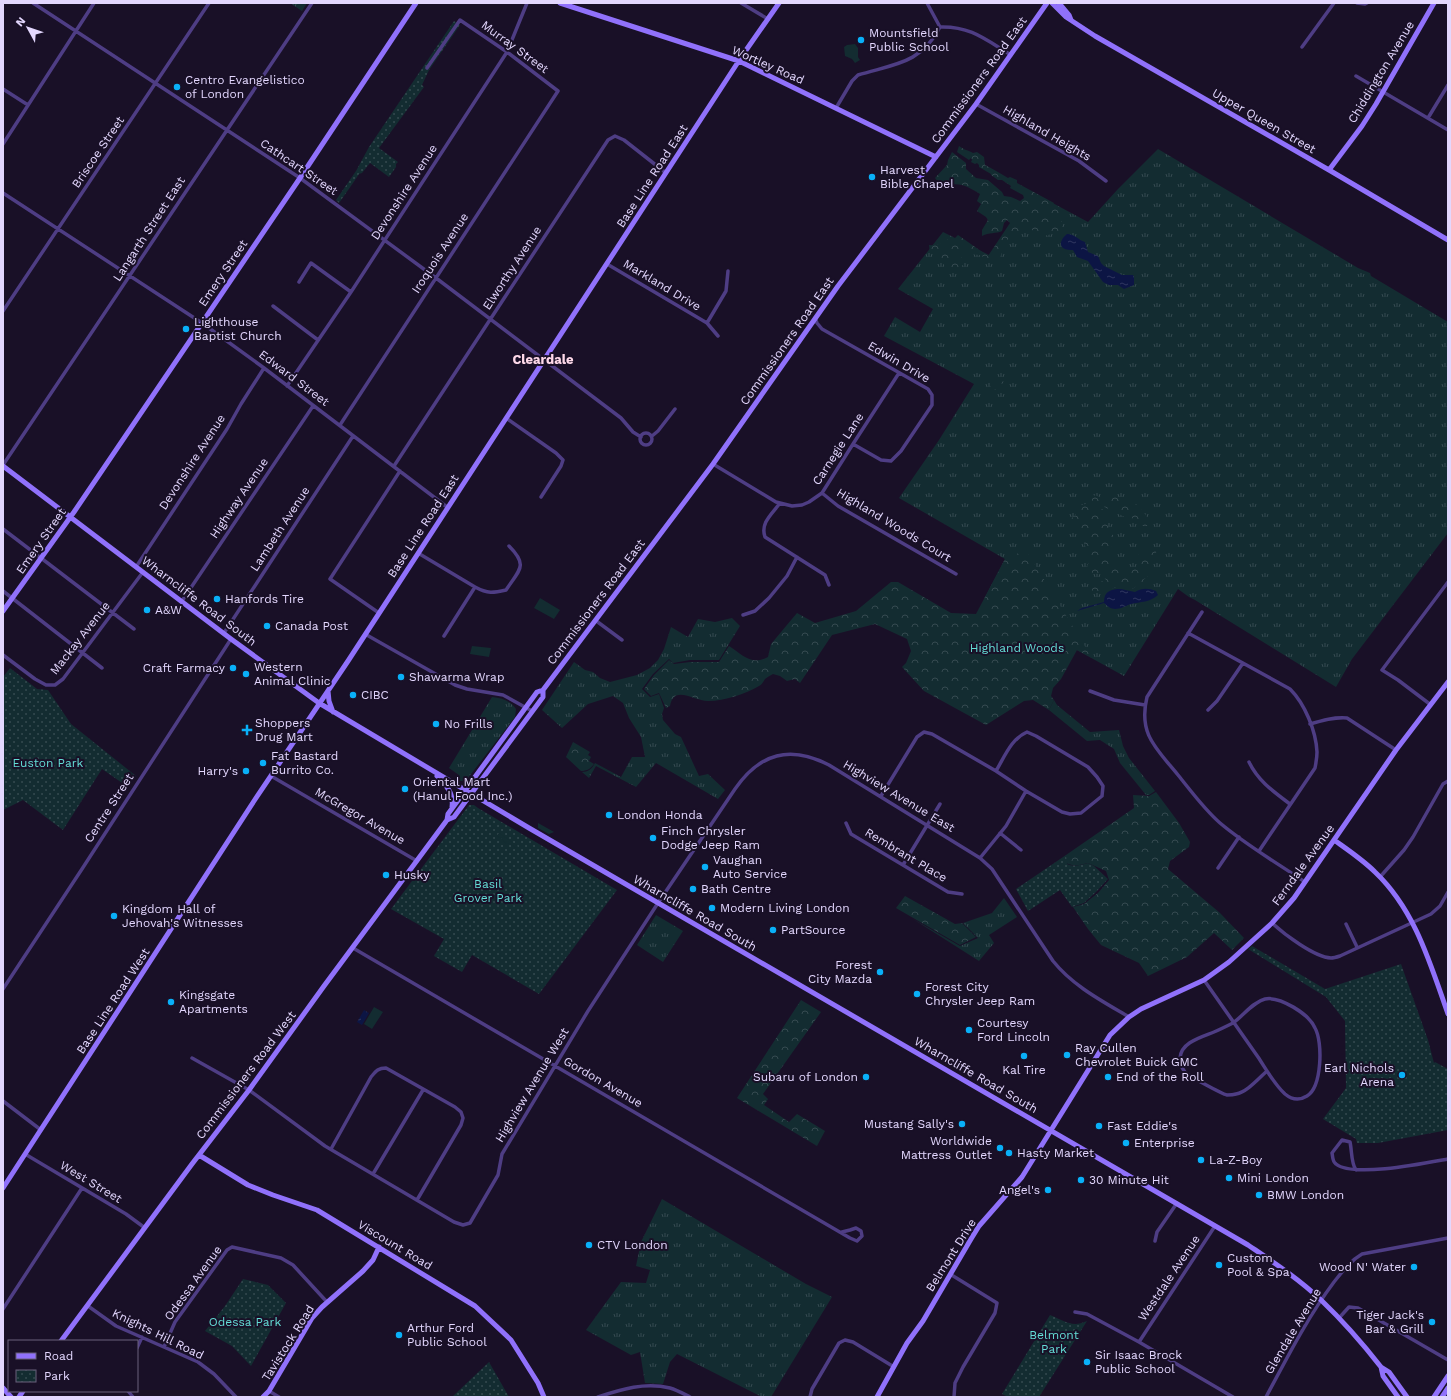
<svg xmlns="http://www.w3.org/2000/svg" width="1451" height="1400" font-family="'Work Sans',sans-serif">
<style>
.grass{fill:url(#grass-tufts)}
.forest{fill:url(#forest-crowns)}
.park{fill:url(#park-dots)}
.pitch{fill:#132c31}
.water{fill:url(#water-ripples)}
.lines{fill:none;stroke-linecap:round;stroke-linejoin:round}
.street{stroke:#4e3d84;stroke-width:3.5}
.secondary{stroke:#9071fb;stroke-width:5}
.poi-dot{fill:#09b0f8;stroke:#191027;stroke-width:1.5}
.labels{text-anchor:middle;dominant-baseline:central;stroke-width:4;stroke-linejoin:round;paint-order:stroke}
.poi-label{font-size:12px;fill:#e3d7fe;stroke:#191027;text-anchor:start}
.street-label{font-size:12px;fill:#e3d7fe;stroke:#191027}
.park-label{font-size:12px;fill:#64ddd6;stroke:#191027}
.neighbourhood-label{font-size:13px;font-weight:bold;fill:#fed9e9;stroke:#191027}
</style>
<defs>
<pattern id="grass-tufts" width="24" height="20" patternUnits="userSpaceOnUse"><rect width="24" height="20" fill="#132c31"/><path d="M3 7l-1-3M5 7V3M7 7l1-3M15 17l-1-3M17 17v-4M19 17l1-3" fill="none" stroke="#354a50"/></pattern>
<pattern id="forest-crowns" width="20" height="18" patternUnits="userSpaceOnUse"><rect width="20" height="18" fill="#132c31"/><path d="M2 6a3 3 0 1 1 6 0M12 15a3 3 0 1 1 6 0" fill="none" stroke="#354a50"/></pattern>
<pattern id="park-dots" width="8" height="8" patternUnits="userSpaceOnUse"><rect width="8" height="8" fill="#132c31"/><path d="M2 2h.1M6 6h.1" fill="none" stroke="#354a50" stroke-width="1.8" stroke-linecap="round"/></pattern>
<pattern id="water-ripples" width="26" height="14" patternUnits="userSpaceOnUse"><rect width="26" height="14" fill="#0c1544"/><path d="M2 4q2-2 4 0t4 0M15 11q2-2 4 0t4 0" fill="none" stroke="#2f3660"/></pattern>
</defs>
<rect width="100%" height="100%" fill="#191027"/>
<path class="grass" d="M290 3H307L302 11Z
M1158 149 1358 268 1370 273 1371 276 1448 322V533L1352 659 1336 687 1195 600 1189 597 1178 589 1124 676 984 599 1005 559 899 498 939 440 974 384 884 336 895 317 920 332 933 309 898 289 943 232 989 255 1034 193 1088 222 1118 189Z
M732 618 740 626 719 660H690L673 663 669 659 653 674 642 689 650 697 659 694 664 708 662 714 663 720 675 734 681 737 699 776 708 774 725 790 718 799 656 763 636 787 596 766 589 778 582 772C588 772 592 769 595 763L621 777 632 757H645L641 737 629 718 623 703 613 696 588 704 562 728 542 710 574 662 585 670 593 672 600 678 610 682 637 675 650 668 658 660 664 649 671 627 688 637 698 619 715 622Z
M492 697C502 698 511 701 516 709L515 717 468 778 464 781H460L459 775 449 768Z
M1054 700 1057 705 1090 732 1119 730 1123 746 1129 758 1155 791 1149 795H1146L1120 763 1114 749 1100 740 1087 741 1049 710Z
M538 823 554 832 549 834 538 828Z
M1004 898 1017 917 989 935 994 943 979 961 913 919 960 946 978 938 963 923 992 913Z
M656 915 683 931 663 962 637 945Z
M662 1199 806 1284 832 1297 771 1397H762L677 1354 670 1362 663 1384 645 1383 640 1352 631 1355 586 1330 621 1282 646 1283 650 1270 636 1266 641 1242Z"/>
<path class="forest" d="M959 146C964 150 968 150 973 153L977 152 984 157 985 165C993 169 1000 173 1008 178L1010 177 1017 180V183L1054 203 1052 206 1059 210 1060 208 1062 210V227L1056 233 1044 236 1036 231 1027 229 1020 234 1010 231C1009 239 1007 240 1004 247 1001 253 1001 258 997 263L979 255 962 253 960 256 964 260V264L954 273C947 271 943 265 942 258L930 252 929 245C936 246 941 244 945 239L952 241 958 235 988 256 1010 223 1007 220 1004 223 1002 231C996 234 989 232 982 236V230L988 220 986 217 977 211 981 204 977 201 980 194C975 191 969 187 962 185 950 182 944 190 935 178L947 165 948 160 952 152 966 163V169L976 178 988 180 1002 192 1004 196 1011 197 1020 201 1024 198 1023 195 1010 188 1011 186 1002 180H998L991 175V174L979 167V165L977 163 975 164 971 162 972 160 971 158 969 160 957 152Z
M994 376 1004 382 996 390 991 388 990 380Z
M1095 495C1099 497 1103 499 1108 499 1111 498 1113 497 1117 497 1131 497 1142 509 1149 520L1147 526H1143L1132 518 1129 519 1092 501V498Z
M1089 503 1104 510 1109 530 1115 538 1113 545 1105 558 1118 568 1126 565 1129 567H1138L1139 563 1136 559C1138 552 1148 549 1155 547L1158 548 1149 569 1150 575 1143 580 1144 582 1132 589 1127 585 1105 590 1103 589 1094 593 1089 586 1099 579 1105 583 1106 580C1102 574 1100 573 1093 574L1087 566 1091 559 1087 554C1087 546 1082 542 1081 534 1075 530 1071 528 1071 519L1076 514 1075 510 1078 506Z
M1026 550 1092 658 1077 650 1061 679 1053 688 1051 696 1054 700 1049 710 1033 700 1024 701 986 725 924 691 902 667 906 663 911 651 907 639 875 624 832 635 800 683 795 679 787 681 780 676 773 674C770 676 767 677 765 679 763 682 762 685 759 686 745 694 725 701 708 701 694 701 674 684 670 706L666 708 659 693 651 696 644 689 654 675 669 660 674 664 690 662H719L729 646C743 655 751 666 768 657L771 644 797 613 815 623 856 611 891 582H898L951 613 976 614 1005 559Z
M573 742 590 752 588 755 591 757 589 761 594 764C590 769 587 771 581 771L566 757Z
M1156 792 1179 823 1190 842 1189 847 1170 861 1168 869 1220 913 1244 938 1232 950 1214 933 1187 957 1148 976 1139 963 1101 945 1088 929 1073 907 1084 904 1098 893 1109 880 1106 871 1088 863C1081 865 1074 867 1066 863V855L1134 808 1133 795 1149 796Z
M905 896 955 924 962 923 976 937 960 945 896 908Z
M801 1000 821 1012 763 1094 768 1099 764 1105 789 1122 797 1114 825 1131 817 1146 737 1098Z"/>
<path class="park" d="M454 21 460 25 429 70 422 85 424 87 379 148 398 162 396 164V167L389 177 370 163 362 173 359 174 353 183 339 203 336 200 356 171 369 147Z
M10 668 37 689 48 690 71 724 136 776 128 787 102 769 63 830 23 800 3 810V677Z
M469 805H474L478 808 617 890 539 994 472 955 462 972 434 956 444 939 391 909Z
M1066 855 1067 864C1074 867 1081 865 1088 863L1094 866 1108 879 1096 892 1084 903 1072 907 1060 890 1028 911 1016 889Z
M1252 946 1325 989 1401 964 1428 1040 1434 1063 1435 1062 1448 1069V1130L1378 1143H1357L1356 1139 1323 1119 1346 1088 1345 1021 1326 997 1248 949Z
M243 1279 268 1285 286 1303 251 1366 232 1346 205 1331 225 1306Z
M1050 1315C1065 1321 1072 1328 1087 1321L1039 1397H1008L1002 1394Z
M489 1362 509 1397H452Z"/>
<path class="pitch" d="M855 44 858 48V57L860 60 855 63 852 59 845 56 844 47 847 45Z
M540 598 560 610 554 619 534 608Z
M472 646 491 648 489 657 470 654Z
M499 833 518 846 516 848 509 843 506 844 502 839 497 836Z
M374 1007 383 1012 372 1029 364 1024Z"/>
<path class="water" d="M1067 234C1075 234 1078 240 1085 242L1088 252 1098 256 1101 263 1104 266 1122 275H1133L1134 277V285L1124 289 1118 285H1109L1103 282 1088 261 1077 257 1073 250C1070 250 1066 250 1063 248 1058 244 1063 237 1067 234Z
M1121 589 1135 592C1142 588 1148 588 1156 591L1158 595C1151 602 1140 602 1131 604 1125 606 1121 609 1115 609 1111 609 1107 606 1104 603L1077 611 1082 608 1104 602C1104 591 1111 589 1121 589Z
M364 1010 369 1013 362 1025 357 1022Z"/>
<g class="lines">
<path class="street" d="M33 3 300 178 436 278 621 418 633 432 641 437
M741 3 768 19
M927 3 940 27
M1357 3 1365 4 1367 3
M940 27C971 26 986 40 1011 55
M1302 47 1334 3
M1356 76 1448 130
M3 89 28 105
M976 104 1079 161 1106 181
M836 108 852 81 858 75C894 64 921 64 940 27
M1428 118 1448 85
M3 144 94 3
M3 193 202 323 264 368 447 507
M607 264 707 323 718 336
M299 282 311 263 351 292
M273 306 318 340
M3 311 209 3
M815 318 817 323 822 329 928 389 932 395V405L901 451 891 461 881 460 853 444
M707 323 726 291 728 271
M287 386 351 292 507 52 527 3
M506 418 556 453 563 460 561 466 541 497
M340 425 558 91 507 52 460 20 427 68
M640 439a6 6 0 1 1 12 0a6 6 0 1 1-12 0Z
M652 436 658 431 675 409
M713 464 776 502 792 506 802 505 809 502 822 493 853 444 899 373
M3 465 312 3
M394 466 608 140 615 136 624 140 666 173
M822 493 838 506 956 574
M780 503C772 514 760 523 765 537L825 575 829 585
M3 529 134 629
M418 553 475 587C488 594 493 593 506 590 519 570 529 566 509 546
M136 567 227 429 241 404 264 368
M3 591 102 668
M182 601 313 406
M1202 612 1147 697C1138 734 1156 748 1178 775 1191 791 1204 809 1220 823 1246 845 1277 863 1305 882
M379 613 330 579 400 471
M743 615 755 611 769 598 787 576 797 557
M595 620 622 640
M224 633 353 436
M1188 633 1290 689C1305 704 1316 731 1317 752 1317 757 1316 763 1315 768L1259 851
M365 634 455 685 467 689 503 695 532 711
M444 636 475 587
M3 655 35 679 46 685H55L63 679 143 572
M1090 691 1114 700 1145 705
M1431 705 1398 680 1382 670 1448 582
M1208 710 1217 701 1243 663
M1310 724C1323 720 1334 717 1347 718L1396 750
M1249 762C1258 781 1274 792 1290 804
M271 776 417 861
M881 796 917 737 924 732 932 734 996 771 1026 791 1062 812 1070 814 1081 813 1102 796 1103 786 1097 777 1088 767 1036 736 1027 732C1011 739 1005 756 996 771
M846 823 851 834 948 892 962 894
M1000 833 1021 850
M980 858 1006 826 1026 791
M903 865 940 804
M1218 868 1239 837
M1380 877 1404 850 1413 837 1443 784 1448 781
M1272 923C1284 934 1314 957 1331 958 1333 958 1337 957 1340 956L1431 914 1440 906 1448 892
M1346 924 1357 947
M353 948 850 1238 857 1241 862 1236 861 1231 856 1228 850 1230 842 1232
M1204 980C1222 1006 1240 1031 1258 1057 1266 1069 1274 1084 1285 1094 1291 1099 1299 1101 1307 1096 1322 1087 1323 1042 1315 1028 1309 1014 1280 996 1265 999 1253 1002 1243 1016 1233 1023 1227 1026 1221 1029 1214 1032 1202 1037 1181 1042 1180 1058 1179 1063 1182 1068 1185 1072 1187 1075 1222 1094 1227 1095 1229 1095 1233 1095 1236 1094 1247 1092 1258 1079 1267 1071
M3 989 82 869 231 639
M192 1058 249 1090 325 1146 454 1222 463 1225 470 1223 498 1175 502 1154 588 1011 658 903 735 789C760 753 790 745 829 765L980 858 992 869 1053 961C1073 986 1102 1001 1129 1017
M3 1101 41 1130
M331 1149 371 1077C376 1071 378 1068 386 1068L455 1107 461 1112 463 1118 461 1125 417 1200
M25 1154 126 1214 145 1228
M1356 1170C1351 1163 1352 1151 1350 1142L1342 1140 1332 1153C1333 1157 1332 1161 1336 1164 1353 1178 1426 1163 1448 1159
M373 1174 423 1090
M1155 1241 1157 1232 1177 1203
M950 1274 997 1303 995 1313 963 1367 955 1383 954 1397
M88 1306 116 1326 198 1362 214 1374 236 1397
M3 1309 82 1188
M1075 1312 1087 1314 1139 1342 1233 1397
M1339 1318 1349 1307 1358 1308 1448 1360
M1139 1342 1215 1226
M164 1347 175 1322 227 1250 232 1247 281 1258 293 1265 327 1302
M137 1348 142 1337
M128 1391 133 1397
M269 1391 279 1397
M598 1397C622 1389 645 1382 670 1388 677 1390 684 1394 690 1397
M810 1397 812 1389 839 1343 845 1340 853 1342 894 1367
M1266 1397C1287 1358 1307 1318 1334 1282 1342 1272 1350 1261 1362 1254L1448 1238"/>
<path class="secondary" d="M560 3 739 61 936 157
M1052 3 1066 17 1095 36 1329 170 1448 240
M1059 3 1069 15 1071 20
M1329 170 1362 126 1376 104 1434 3
M3 466 231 639 319 703 529 828 1248 1245C1273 1262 1299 1279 1321 1300 1343 1321 1363 1344 1381 1367L1389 1372 1407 1397
M3 611 74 512 300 178 416 3
M328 691 329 701 333 712
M437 776C446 785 454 793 452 807
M447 820 448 814 537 692 543 690
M1334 840C1348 850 1363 860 1375 872 1415 910 1430 963 1448 1014
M199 1155 248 1185 273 1195 317 1210 475 1306 511 1340 538 1383 544 1397
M3 1188 254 801 348 661 742 56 779 3
M61 1341 192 1164 249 1090 324 986 447 820 454 817 471 794 543 697V690L713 464 838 286 976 104 1047 3
M1381 1367 1383 1376 1398 1397
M3 1388 11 1397
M19 1397 23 1391
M263 1397 269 1391 312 1318 322 1307 363 1271 373 1260 379 1247
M877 1397 907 1343 923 1321 971 1239 979 1226 1022 1177 1110 1035 1129 1017 1141 1009 1204 980 1229 962 1272 923 1294 898 1396 750 1448 682
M1434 1397 1448 1376
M1442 1397 1448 1388"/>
</g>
<g class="poi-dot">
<circle cx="861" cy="40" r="4"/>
<circle cx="177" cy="87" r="4"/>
<circle cx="872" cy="177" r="4"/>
<circle cx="186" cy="329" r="4"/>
<circle cx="217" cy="599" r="4"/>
<circle cx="147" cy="610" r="4"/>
<circle cx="267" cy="626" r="4"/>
<circle cx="233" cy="668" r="4"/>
<circle cx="246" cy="674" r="4"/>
<circle cx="401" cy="677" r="4"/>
<circle cx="353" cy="695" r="4"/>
<circle cx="436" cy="724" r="4"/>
<path d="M245 724h4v4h4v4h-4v4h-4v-4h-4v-4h4z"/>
<circle cx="263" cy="763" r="4"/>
<circle cx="246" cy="771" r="4"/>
<circle cx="405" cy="789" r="4"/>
<circle cx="609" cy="815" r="4"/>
<circle cx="653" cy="838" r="4"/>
<circle cx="705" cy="867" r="4"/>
<circle cx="386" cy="875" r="4"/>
<circle cx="693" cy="889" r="4"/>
<circle cx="712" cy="908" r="4"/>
<circle cx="114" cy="916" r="4"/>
<circle cx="773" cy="930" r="4"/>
<circle cx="880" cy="972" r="4"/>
<circle cx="917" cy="994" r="4"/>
<circle cx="171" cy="1002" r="4"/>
<circle cx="969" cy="1030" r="4"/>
<circle cx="1067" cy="1055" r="4"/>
<circle cx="1024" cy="1056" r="4"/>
<circle cx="1402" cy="1075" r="4"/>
<circle cx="866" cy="1077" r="4"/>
<circle cx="1108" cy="1077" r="4"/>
<circle cx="962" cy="1124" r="4"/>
<circle cx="1099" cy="1126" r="4"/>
<circle cx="1126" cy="1143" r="4"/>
<circle cx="1000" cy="1148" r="4"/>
<circle cx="1009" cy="1153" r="4"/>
<circle cx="1201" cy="1160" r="4"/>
<circle cx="1229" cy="1178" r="4"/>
<circle cx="1081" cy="1180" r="4"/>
<circle cx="1048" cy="1190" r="4"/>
<circle cx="1259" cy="1195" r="4"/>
<circle cx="589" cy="1245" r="4"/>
<circle cx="1219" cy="1265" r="4"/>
<circle cx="1414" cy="1267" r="4"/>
<circle cx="1432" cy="1322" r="4"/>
<circle cx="399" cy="1335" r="4"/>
<circle cx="1087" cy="1362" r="4"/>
</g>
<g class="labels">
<g class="poi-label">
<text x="869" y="33">Mountsfield<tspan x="869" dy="14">Public School</tspan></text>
<text x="185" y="80">Centro Evangelistico<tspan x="185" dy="14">of London</tspan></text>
<text x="880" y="170">Harvest<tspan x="880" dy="14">Bible Chapel</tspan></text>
<text x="194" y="322">Lighthouse<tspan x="194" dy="14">Baptist Church</tspan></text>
<text x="225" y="599">Hanfords Tire</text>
<text x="155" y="610">A&amp;W</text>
<text x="275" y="626">Canada Post</text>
<text x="254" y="667">Western<tspan x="254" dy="14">Animal Clinic</tspan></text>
<text x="225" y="668" text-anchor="end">Craft Farmacy</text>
<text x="409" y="677">Shawarma Wrap</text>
<text x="361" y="695">CIBC</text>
<text x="255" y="723">Shoppers<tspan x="255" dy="14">Drug Mart</tspan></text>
<text x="444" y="724">No Frills</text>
<text x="271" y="756">Fat Bastard<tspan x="271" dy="14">Burrito Co.</tspan></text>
<text x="238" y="771" text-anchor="end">Harry's</text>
<text x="413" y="782">Oriental Mart<tspan x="413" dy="14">(Hanul Food Inc.)</tspan></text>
<text x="617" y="815">London Honda</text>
<text x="661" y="831">Finch Chrysler<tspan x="661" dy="14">Dodge Jeep Ram</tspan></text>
<text x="713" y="860">Vaughan<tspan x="713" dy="14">Auto Service</tspan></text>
<text x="394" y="875">Husky</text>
<text x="701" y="889">Bath Centre</text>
<text x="720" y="908">Modern Living London</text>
<text x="122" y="909">Kingdom Hall of<tspan x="122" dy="14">Jehovah's Witnesses</tspan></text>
<text x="781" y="930">PartSource</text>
<text x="872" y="965" text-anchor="end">Forest<tspan x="872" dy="14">City Mazda</tspan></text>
<text x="925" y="987">Forest City<tspan x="925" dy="14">Chrysler Jeep Ram</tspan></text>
<text x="179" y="995">Kingsgate<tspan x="179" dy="14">Apartments</tspan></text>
<text x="977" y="1023">Courtesy<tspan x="977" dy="14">Ford Lincoln</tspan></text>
<text x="1075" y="1048">Ray Cullen<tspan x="1075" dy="14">Chevrolet Buick GMC</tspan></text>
<text x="1394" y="1068" text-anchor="end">Earl Nichols<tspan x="1394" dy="14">Arena</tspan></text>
<text x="1024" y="1070" text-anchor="middle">Kal Tire</text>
<text x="858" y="1077" text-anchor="end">Subaru of London</text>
<text x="1116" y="1077">End of the Roll</text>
<text x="954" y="1124" text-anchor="end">Mustang Sally's</text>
<text x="1107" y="1126">Fast Eddie's</text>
<text x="992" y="1141" text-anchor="end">Worldwide<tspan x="992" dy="14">Mattress Outlet</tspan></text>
<text x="1134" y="1143">Enterprise</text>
<text x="1017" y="1153">Hasty Market</text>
<text x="1209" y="1160">La-Z-Boy</text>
<text x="1237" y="1178">Mini London</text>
<text x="1089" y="1180">30 Minute Hit</text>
<text x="1040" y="1190" text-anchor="end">Angel's</text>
<text x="1267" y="1195">BMW London</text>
<text x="597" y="1245">CTV London</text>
<text x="1227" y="1258">Custom<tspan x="1227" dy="14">Pool &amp; Spa</tspan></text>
<text x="1406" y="1267" text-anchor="end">Wood N' Water</text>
<text x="1424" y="1315" text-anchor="end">Tiger Jack's<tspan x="1424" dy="14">Bar &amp; Grill</tspan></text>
<text x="407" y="1328">Arthur Ford<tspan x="407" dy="14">Public School</tspan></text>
<text x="1095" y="1355">Sir Isaac Brock<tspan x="1095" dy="14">Public School</tspan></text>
</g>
<g class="street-label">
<text transform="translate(515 47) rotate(36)">Murray Street</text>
<text transform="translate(768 65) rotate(24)">Wortley Road</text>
<text transform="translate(1381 72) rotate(-59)">Chiddington Avenue</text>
<text transform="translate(979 80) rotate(-54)">Commissioners Road East</text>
<text transform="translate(1264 121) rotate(30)">Upper Queen Street</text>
<text transform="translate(1047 133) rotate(30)">Highland Heights</text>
<text transform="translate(98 152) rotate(-56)">Briscoe Street</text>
<text transform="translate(299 167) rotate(34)">Cathcart Street</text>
<text transform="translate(652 176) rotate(-57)">Base Line Road East</text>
<text transform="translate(404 192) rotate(-57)">Devonshire Avenue</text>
<text transform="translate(149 229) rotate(-57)">Langarth Street East</text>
<text transform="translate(440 253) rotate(-57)">Iroquois Avenue</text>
<text transform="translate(512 268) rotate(-57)">Elworthy Avenue</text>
<text transform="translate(223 273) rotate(-56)">Emery Street</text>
<text transform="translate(662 285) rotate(31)">Markland Drive</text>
<text transform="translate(787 341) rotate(-55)">Commissioners Road East</text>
<text transform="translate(899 362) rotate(30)">Edwin Drive</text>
<text transform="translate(294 378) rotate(37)">Edward Street</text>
<text transform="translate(838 449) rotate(-57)">Carnegie Lane</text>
<text transform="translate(192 462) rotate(-57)">Devonshire Avenue</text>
<text transform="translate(239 498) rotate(-56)">Highway Avenue</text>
<text transform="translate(894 525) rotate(31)">Highland Woods Court</text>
<text transform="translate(423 526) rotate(-57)">Base Line Road East</text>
<text transform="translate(280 529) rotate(-57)">Lambeth Avenue</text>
<text transform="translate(41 541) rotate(-55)">Emery Street</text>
<text transform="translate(199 601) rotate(37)">Wharncliffe Road South</text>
<text transform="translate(596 602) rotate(-53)">Commissioners Road East</text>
<text transform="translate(80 638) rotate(-52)">Mackay Avenue</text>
<text transform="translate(899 796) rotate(31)">Highview Avenue East</text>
<text transform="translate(109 808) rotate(-57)">Centre Street</text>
<text transform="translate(360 816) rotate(30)">McGregor Avenue</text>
<text transform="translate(906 855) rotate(31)">Rembrant Place</text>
<text transform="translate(1303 865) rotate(-54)">Ferndale Avenue</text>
<text transform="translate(695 913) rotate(30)">Wharncliffe Road South</text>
<text transform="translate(113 1001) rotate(-57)">Base Line Road West</text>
<text transform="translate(246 1075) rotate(-53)">Commissioners Road West</text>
<text transform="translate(976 1075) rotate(30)">Wharncliffe Road South</text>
<text transform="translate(603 1082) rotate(30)">Gordon Avenue</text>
<text transform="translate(532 1085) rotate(-59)">Highview Avenue West</text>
<text transform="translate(91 1182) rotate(31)">West Street</text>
<text transform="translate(395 1245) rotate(31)">Viscount Road</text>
<text transform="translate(951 1255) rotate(-58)">Belmont Drive</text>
<text transform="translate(1169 1278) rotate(-56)">Westdale Avenue</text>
<text transform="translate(193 1283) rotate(-54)">Odessa Avenue</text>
<text transform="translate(1293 1331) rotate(-59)">Glendale Avenue</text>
<text transform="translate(158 1334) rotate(26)">Knights Hill Road</text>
<text transform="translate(288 1343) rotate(-58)">Tavistock Road</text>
</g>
<g class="park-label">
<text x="1017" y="648">Highland Woods</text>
<text x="48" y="763">Euston Park</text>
<text x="488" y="884">Basil<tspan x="488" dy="14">Grover Park</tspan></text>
<text x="245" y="1322">Odessa Park</text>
<text x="1054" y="1335">Belmont<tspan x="1054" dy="14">Park</tspan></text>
</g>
<g class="neighbourhood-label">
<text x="543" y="359">Cleardale</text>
</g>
</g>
<rect width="1451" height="1400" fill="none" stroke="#e3d7fe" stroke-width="8"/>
<rect x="8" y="1340" width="130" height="52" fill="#191027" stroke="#6a607d"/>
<rect x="16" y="1353" width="20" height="6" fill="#9071fb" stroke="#6a607d"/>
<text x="44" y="1360" font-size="12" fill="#e3d7fe">Road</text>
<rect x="16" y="1370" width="20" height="12" fill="url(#park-dots)" stroke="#6a607d"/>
<text x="44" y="1380" font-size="12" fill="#e3d7fe">Park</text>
<g transform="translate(28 28) rotate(310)" stroke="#191027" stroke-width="3" paint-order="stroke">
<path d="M0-3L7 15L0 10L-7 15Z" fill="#e3d7fe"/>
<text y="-6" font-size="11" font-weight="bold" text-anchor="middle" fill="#e3d7fe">N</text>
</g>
</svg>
